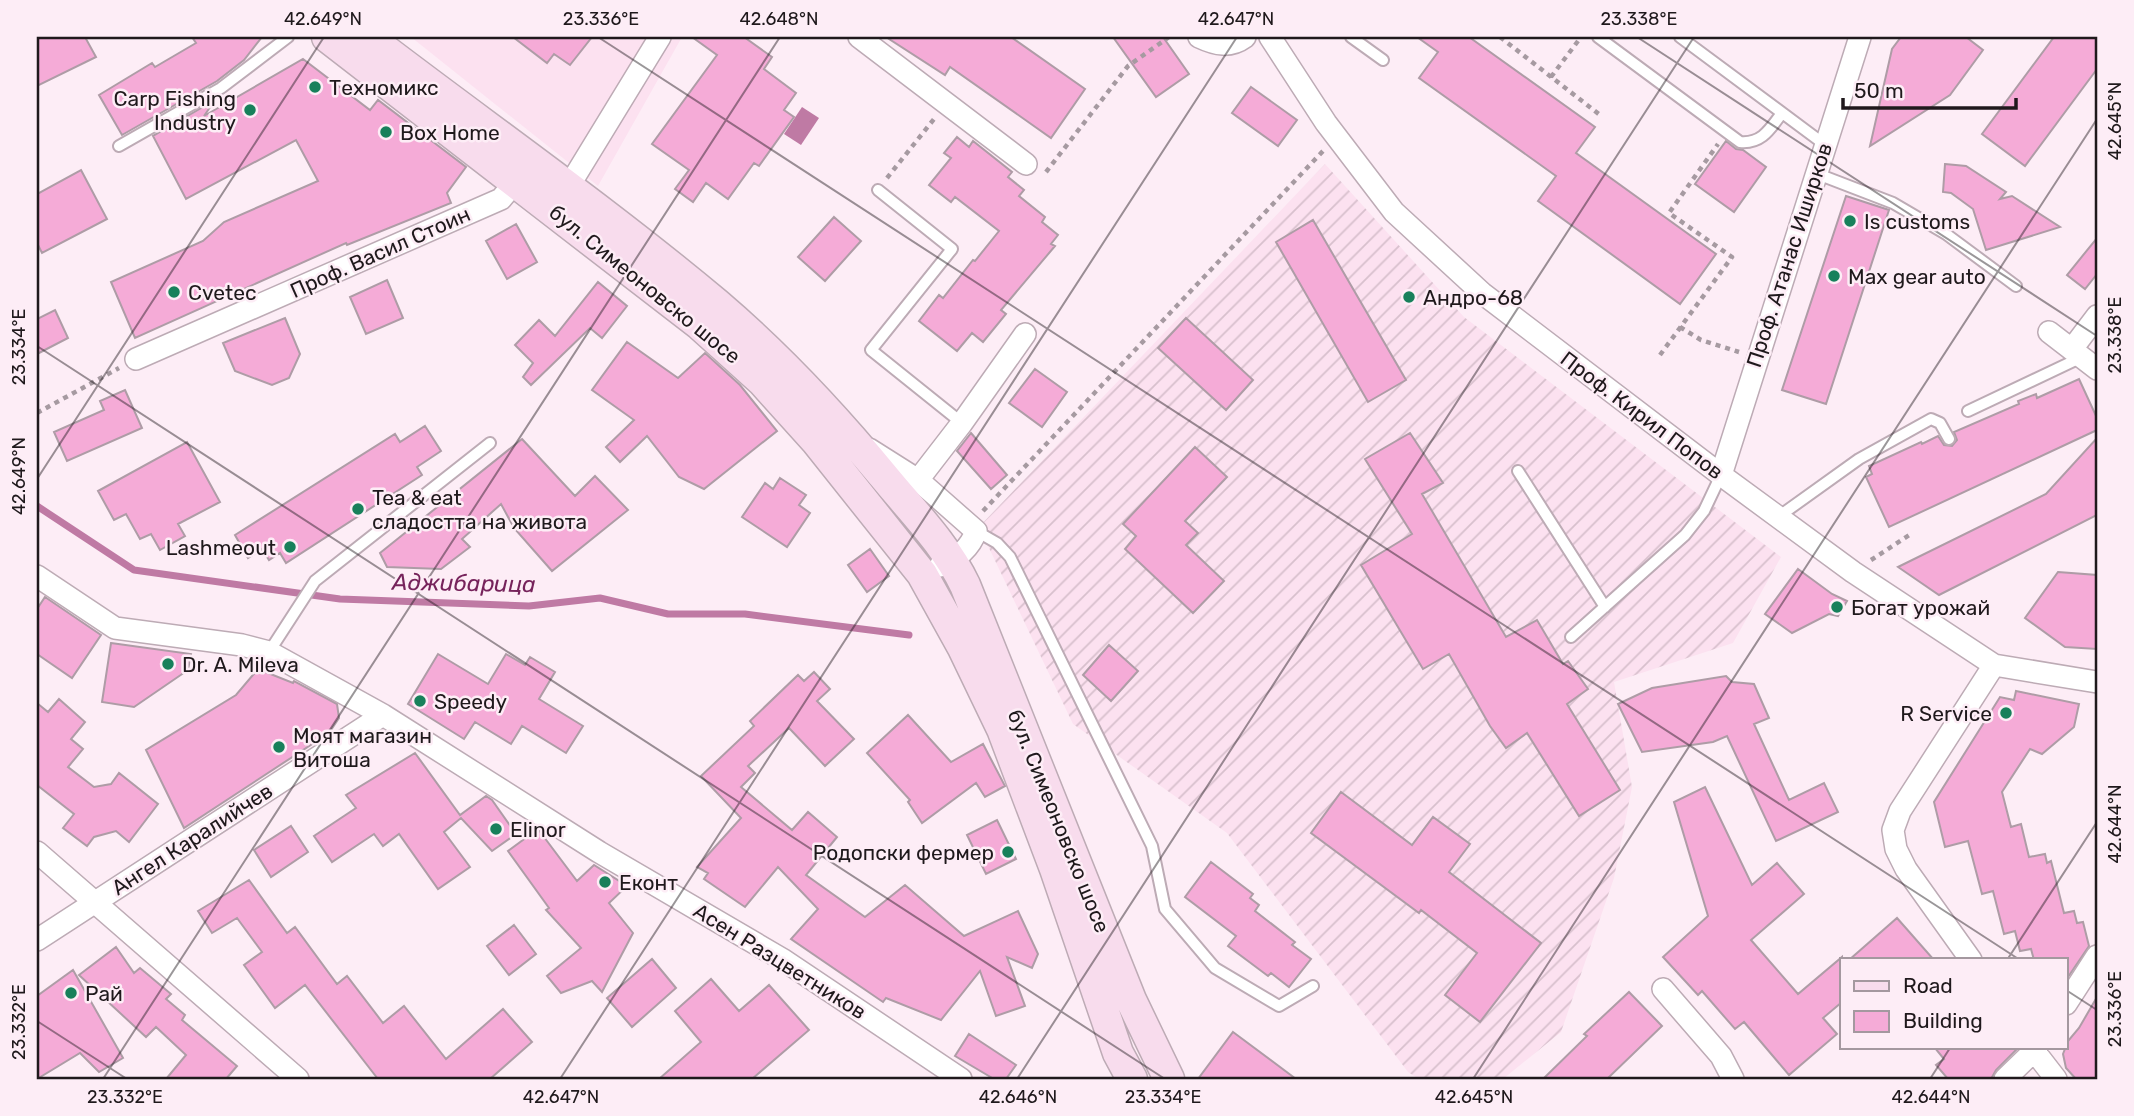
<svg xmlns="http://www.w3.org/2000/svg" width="2134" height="1116" font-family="Rubik,sans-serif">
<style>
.built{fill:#fce1f0}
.industrial{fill:url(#industrial-furrows)}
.water{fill:#bf7aa4}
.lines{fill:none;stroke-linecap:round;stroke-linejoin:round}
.stream{stroke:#bf7aa4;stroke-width:7}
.building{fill:#f5abd7;stroke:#ae9ca6;stroke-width:2}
.service-casing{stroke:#bdabb5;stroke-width:14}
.minor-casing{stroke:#bdabb5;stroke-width:24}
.secondary-casing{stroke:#bdabb5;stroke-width:33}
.path{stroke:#a69aa1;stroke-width:4.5;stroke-dasharray:5 5;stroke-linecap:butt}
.service{stroke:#fff;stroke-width:10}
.minor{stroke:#fff;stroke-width:21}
.secondary{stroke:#f8dced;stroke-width:30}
.ticks{fill:none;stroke:#1f191c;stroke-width:2;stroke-opacity:0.45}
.poi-dot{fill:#18805b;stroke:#fdedf6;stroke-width:2.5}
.labels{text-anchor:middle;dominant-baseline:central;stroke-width:5;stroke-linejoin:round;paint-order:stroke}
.poi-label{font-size:21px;fill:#1f191c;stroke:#fdedf6;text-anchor:start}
.street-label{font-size:21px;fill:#1f191c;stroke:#fdedf6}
.water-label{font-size:23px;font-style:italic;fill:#76235b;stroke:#fdedf6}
.neatline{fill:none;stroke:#1f191c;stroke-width:2.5}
.ticks-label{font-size:18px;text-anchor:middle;fill:#1f191c}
</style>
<defs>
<pattern id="industrial-furrows" width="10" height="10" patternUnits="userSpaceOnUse" patternTransform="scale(1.75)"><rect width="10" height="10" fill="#fce1f0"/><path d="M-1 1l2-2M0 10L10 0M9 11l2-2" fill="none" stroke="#d8c0cd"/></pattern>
</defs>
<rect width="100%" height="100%" fill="#fdedf6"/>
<path class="built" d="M411 37H682L598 186Z"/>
<path class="industrial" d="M1325 164 1464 317 1781 557 1733 643 1614 682 1632 787 1614 878 1561 1032 1503 1079H1419L1408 1072 1227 833 1073 724 979 527Z"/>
<path class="water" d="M802 107 819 118 801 145 784 134Z"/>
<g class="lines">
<path class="stream" d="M37 506 134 570 340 599 529 606 600 598 668 614H745L909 635"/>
</g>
<path class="building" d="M37 37H85L96 57 37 86Z
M192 37H262L244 60 217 81 122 135 99 95 152 63 155 67 196 43Z
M513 37H592L570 65 554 54 547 63Z
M692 37H744L772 57 764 69 796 93 784 110 794 117 759 166 754 163 728 199 706 183 693 202 675 189 689 170 652 144 717 55Z
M886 37H1011L1085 89 1051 138 950 67 945 75Z
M1113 37H1163L1189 74 1156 97Z
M1417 37H1469L1595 127 1576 153 1716 254 1680 304 1538 201 1556 176 1419 78 1438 52Z
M1901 37H1966L1983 50 1950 95 1870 146 1892 49Z
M2054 37H2097V69L2025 166 1982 134Z
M303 59 370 110 378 100 466 167 447 193 451 203 347 245 346 243 135 338 111 282 203 241 224 222 318 181 296 140 186 199 153 136 215 100 204 116Z
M1251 87 1297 120 1278 146 1232 113Z
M957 137 969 147 973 141 1012 172 1008 177 1024 190 1019 196 1045 217 1042 222 1058 235 1051 244 1055 246 1001 310 1006 314 983 342 972 333 957 351 919 321 939 295 943 298 973 260 975 261 999 231 955 197 951 202 929 185 951 158 944 153Z
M1726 141 1736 149 1743 150 1766 167 1734 212 1695 184Z
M1945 164 1966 166 2006 192 2000 199 2012 196 2060 227 1986 250 1973 209 1951 193 1943 192Z
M81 170 107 219 42 253 37 243V194Z
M1846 196 1889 210 1826 404 1782 390Z
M834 217 861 241 825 281 798 257Z
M1313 220 1406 380 1368 402 1276 242Z
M516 224 537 262 507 279 486 241Z
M2097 238V274L2085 289 2067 275Z
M387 280 403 318 366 334 350 297Z
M598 282 627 306 602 338 590 328 531 385 523 377 533 363 515 345 539 320 555 336Z
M55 310 68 338 37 354V319Z
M285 318 300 354 289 378 272 385 235 371 223 343Z
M1186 318 1253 380 1226 410 1158 348Z
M627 342 678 378 705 353 740 385 777 431 704 489 679 477 647 436 620 462 606 447 634 420 592 390Z
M1035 369 1067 392 1042 427 1009 403Z
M2079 379 2097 418V430L1889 527 1866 477 1872 474 1869 466 1921 442 1922 444 1938 436 1944 445 1952 446 1957 440 1954 432 2019 404 2018 401 2036 394 2037 398Z
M125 390 142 428 67 461 54 432 104 410 100 401Z
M425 426 441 451 417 467 422 475 286 563 280 553 269 560 262 549 248 558 235 535 395 434 400 442Z
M971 433 1007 475 991 489 957 451Z
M1410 433 1443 483 1422 494 1506 637 1537 620 1563 664 1568 661 1588 689 1567 704 1620 790 1579 816 1527 733 1506 748 1490 726 1449 654 1423 669 1361 565 1412 534 1365 459Z
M2097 438V515L1939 595 1898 567 2046 494Z
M522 439 575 496 595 476 628 510 552 571 514 528 501 504 462 539 470 547 441 569 387 567 380 553Z
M187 442 220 502 178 524 185 536 160 550 151 534 140 539 126 514 114 520 98 491Z
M1195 447 1227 477 1185 521 1198 533 1186 545 1224 581 1193 613 1125 549 1136 536 1123 524Z
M780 478 806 495 799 505 810 513 787 547 742 517 765 483 773 489Z
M870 549 889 576 867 592 848 565Z
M1798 569 1832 594 1847 601 1838 616 1829 614 1792 633 1765 614Z
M2058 572 2097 575V649L2065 647 2025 618Z
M45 597 101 635 72 678 37 654V609Z
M111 643 191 654 188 670 134 707 102 702Z
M1109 645 1138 671 1111 701 1083 675Z
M438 654 488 684 506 654 525 665 530 657 555 672 539 699 583 726 566 753 522 726 511 744 475 722 464 739 408 704Z
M258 669 293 683 294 681 337 704 339 718 329 733 184 828 146 750 236 695Z
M814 672 830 689 817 701 854 739 825 766 789 728 748 766 755 773 741 787 792 830 808 812 837 837 806 875 865 917 905 885 964 936 1018 911 1038 954 1032 968 1007 957 1025 1006 996 1016 980 971 941 1020 886 998 883 1002 791 939 818 909 778 867 745 907 704 879 708 873 697 867 741 818 701 776 754 726 750 721 798 675 804 681Z
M1726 676 1732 682 1754 684 1769 718 1754 724 1789 800 1824 783 1838 812 1776 841 1727 736 1713 742 1642 752 1618 704 1652 688Z
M2016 691 2079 704 2074 727 2042 754 2030 749 2002 792 2011 827 2021 824 2029 857 2045 854 2047 863 2051 861 2064 913 2074 911 2077 923 2083 922 2089 946 2066 980V960H2034L2031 949 2020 951 2015 931 2004 934 1993 891 1982 894 1968 841 1945 847 1934 802 2000 697 2014 700Z
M59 699 85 722 71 739 83 749 68 767 94 787 111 784 119 773 158 804 129 842 116 831 94 837 87 846 63 828 74 814 37 785V703L48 712Z
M908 715 951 762 983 744 1005 786 985 797 976 783 922 823 908 802 910 800 867 753Z
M415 753 460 815 486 796 492 800 516 834 492 851 461 818 444 832 470 867 438 889 399 834 383 846 374 834 332 862 314 836 356 808 346 795Z
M1705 787 1752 885 1777 863 1804 894 1751 940 1798 994 1842 957V1002L1823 1018 1837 1034 1789 1075 1744 1022 1735 1029 1702 991 1698 995 1663 957 1708 916 1674 802Z
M1341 792 1412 845 1433 817 1470 844 1449 872 1541 943 1480 1022 1445 995 1477 953 1421 910 1419 913 1311 833Z
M997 820 1016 859 986 874 967 835Z
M291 826 308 852 271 877 254 850Z
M538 829 577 881 594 865 627 886 609 903 633 933 602 992 592 981 561 993 547 976 581 948 546 910 549 908 508 851Z
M1211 862 1253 894 1250 898 1259 905 1255 911 1295 942 1292 945 1311 959 1289 987 1271 973 1268 976 1228 946 1236 936 1185 897Z
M249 880 287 933 295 927 337 984 347 976 383 1023 404 1006 446 1059 503 1009 532 1042 490 1079H378L305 985 275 1008 244 965 262 952 237 918 212 933 198 911Z
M1897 918 1934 960H1849Z
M514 925 536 954 509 975 487 946Z
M116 947 134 973 140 968 171 994 166 999 185 1015 182 1020 237 1066 226 1079H166L186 1055 156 1027 146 1037 79 975Z
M652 959 676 988 632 1027 607 998Z
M73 970 123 1058 99 1072 80 1053 37 1079V996Z
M711 979 739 1011 769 985 809 1030 752 1079H659L701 1042 675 1011Z
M1629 992 1662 1026 1607 1079H1543L1587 1036 1584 1034Z
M2097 997V1079H2076L2066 1068 2063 1054 2068 1041 2079 1028Z
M1233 1032 1296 1079H1198Z
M969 1034 1016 1065 1006 1079H994L955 1056Z
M1935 1048H2018L1996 1070 1991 1079H1948L1936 1065 1944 1059Z"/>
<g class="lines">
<g class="service-casing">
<path id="service" d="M1351 37 1383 60
M1598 37 1740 142C1762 144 1770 129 1782 113
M1680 37 1824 144
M119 146 221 88 288 37
M1815 173 1893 203 1946 234 2016 286
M878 190 952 249 871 350 962 423
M1968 411 2082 357
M1518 471 1605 607
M1778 517 1859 459 1931 419 1940 423 1949 439
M976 531 997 543 1010 557 1152 846 1165 909 1215 968 1279 1006 1313 986
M1571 637 1685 535 1704 511 1721 475
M269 652 315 581 490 443"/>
</g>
<g class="minor-casing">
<path id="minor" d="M859 37 1026 164
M1199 37C1216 45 1230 48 1245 37
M1270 37 1326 123 1394 212 1482 293 1721 475 1853 572 1994 665 2097 682
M561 199 660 37
M2049 332 2097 369
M2072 349 2097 316
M136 359 501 199 523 173
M869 449 918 480 976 531C970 549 957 558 940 566
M1721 475 1860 37
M918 480 962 423 1025 334
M37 576 115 628 242 645 269 652 383 715 599 852 782 959 961 1079
M37 852 298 1079
M37 940 383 715
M1971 960 1906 869 1896 849 1893 830 1900 811 1994 665
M1663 989 1721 1056 1733 1079
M2066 1004 2097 956
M2032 1048 2056 1079
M2005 1079 2037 1048"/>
</g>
<g class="secondary-casing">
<path id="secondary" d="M327 37 700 325 762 381 816 441 922 574 963 648 1002 729 1055 869 1118 1053 1132 1079
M368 37C484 126 605 210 717 304 778 356 835 417 886 479 914 513 946 545 965 585L1131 1000 1169 1079"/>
</g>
<path class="path" d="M1500 37 1600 115
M1551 77 1581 37
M1046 172 1128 66 1169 37
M887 178 934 119
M1680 327 1701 340 1739 352
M1660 355 1732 257 1669 213 1718 144
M37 413 119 368
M983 511 1323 151
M1871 560 1911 534"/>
<use href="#service" class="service"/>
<use href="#minor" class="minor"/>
<use href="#secondary" class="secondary"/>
</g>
<path class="ticks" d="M598 37 2020 960M1637 37 2097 336M37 346 1165 1079M37 479 324 37M2007 960 2097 822M2066 990 2097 1010M37 1021 127 1079M103 1079 780 37M560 1079 1237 37M1017 1079 1694 37M1473 1079 2097 119M1930 1079 1950 1048"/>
<g class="poi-dot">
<circle cx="315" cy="87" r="7"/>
<circle cx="250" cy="110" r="7"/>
<circle cx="386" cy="132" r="7"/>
<circle cx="1850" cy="221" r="7"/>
<circle cx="1834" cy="276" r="7"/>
<circle cx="174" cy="292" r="7"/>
<circle cx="1409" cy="297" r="7"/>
<circle cx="358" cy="509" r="7"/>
<circle cx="290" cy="547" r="7"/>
<circle cx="1837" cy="607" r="7"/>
<circle cx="168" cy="664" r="7"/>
<circle cx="420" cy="701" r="7"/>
<circle cx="2006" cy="713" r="7"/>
<circle cx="279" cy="747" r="7"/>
<circle cx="496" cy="829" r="7"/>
<circle cx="1008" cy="852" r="7"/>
<circle cx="605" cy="882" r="7"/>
<circle cx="71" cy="993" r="7"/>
</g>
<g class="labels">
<g class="poi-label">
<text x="329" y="87">Техномикс</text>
<text x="236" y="98" text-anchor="end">Carp Fishing<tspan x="236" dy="24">Industry</tspan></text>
<text x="400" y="132">Box Home</text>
<text x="1864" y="221">Is customs</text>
<text x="1848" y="276">Max gear auto</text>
<text x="188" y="292">Cvetec</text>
<text x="1423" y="297">Андро-68</text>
<text x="372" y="497">Tea &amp; eat<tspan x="372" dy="24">сладостта на живота</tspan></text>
<text x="276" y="547" text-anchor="end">Lashmeout</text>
<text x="1851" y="607">Богат урожай</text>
<text x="182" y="664">Dr. A. Mileva</text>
<text x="434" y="701">Speedy</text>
<text x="1992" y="713" text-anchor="end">R Service</text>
<text x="293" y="735">Моят магазин<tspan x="293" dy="24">Витоша</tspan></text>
<text x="510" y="829">Elinor</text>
<text x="994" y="852" text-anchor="end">Родопски фермер</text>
<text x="619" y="882">Еконт</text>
<text x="85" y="993">Рай</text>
</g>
<g class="street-label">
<text transform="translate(380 252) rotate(-24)">Проф. Васил Стоин</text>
<text transform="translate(1789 255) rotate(-72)">Проф. Атанас Иширков</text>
<text transform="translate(645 284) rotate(39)">бул. Симеоновско шосе</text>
<text transform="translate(1642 415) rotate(37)">Проф. Кирил Попов</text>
<text transform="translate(1059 821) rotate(68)">бул. Симеоновско шосе</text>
<text transform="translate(192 839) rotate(-33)">Ангел Каралийчев</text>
<text transform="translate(780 961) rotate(32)">Асен Разцветников</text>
</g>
<g class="water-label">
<text transform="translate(464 583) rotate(1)">Аджибарица</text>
</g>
</g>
<rect width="2134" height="1116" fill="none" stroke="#fdedf6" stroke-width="77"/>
<rect x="1840" y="958" width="228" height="91" fill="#fdedf6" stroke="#a4989f" stroke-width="2"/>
<rect x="1854" y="981" width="35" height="10" fill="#f8dced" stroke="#a4989f" stroke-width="2"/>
<text x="1903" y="993" font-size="21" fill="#1f191c">Road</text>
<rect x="1854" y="1011" width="35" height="21" fill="#f5abd7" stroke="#a4989f" stroke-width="2"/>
<text x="1903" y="1028" font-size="21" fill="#1f191c">Building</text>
<path d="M1843 98v10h173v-10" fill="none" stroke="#1f191c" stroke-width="3.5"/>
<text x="1854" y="98" font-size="21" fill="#1f191c" stroke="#fdedf6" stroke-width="5" paint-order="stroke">50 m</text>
<rect x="38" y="38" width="2058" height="1040" class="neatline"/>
<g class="ticks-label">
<text x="323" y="25">42.649°N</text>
<text x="601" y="25">23.336°E</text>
<text x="779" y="25">42.648°N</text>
<text x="1236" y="25">42.647°N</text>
<text x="1639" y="25">23.338°E</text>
<text transform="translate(2115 121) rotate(-90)" y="6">42.645°N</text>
<text transform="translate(2115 335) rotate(-90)" y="6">23.338°E</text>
<text transform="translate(19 347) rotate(-90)" y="6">23.334°E</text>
<text transform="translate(19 476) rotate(-90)" y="6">42.649°N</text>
<text transform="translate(2115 824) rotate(-90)" y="6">42.644°N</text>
<text transform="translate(2115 1009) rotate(-90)" y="6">23.336°E</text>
<text transform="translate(19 1022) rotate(-90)" y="6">23.332°E</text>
<text x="125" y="1103">23.332°E</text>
<text x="561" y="1103">42.647°N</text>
<text x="1018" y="1103">42.646°N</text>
<text x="1163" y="1103">23.334°E</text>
<text x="1474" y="1103">42.645°N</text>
<text x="1931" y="1103">42.644°N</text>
</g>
</svg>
